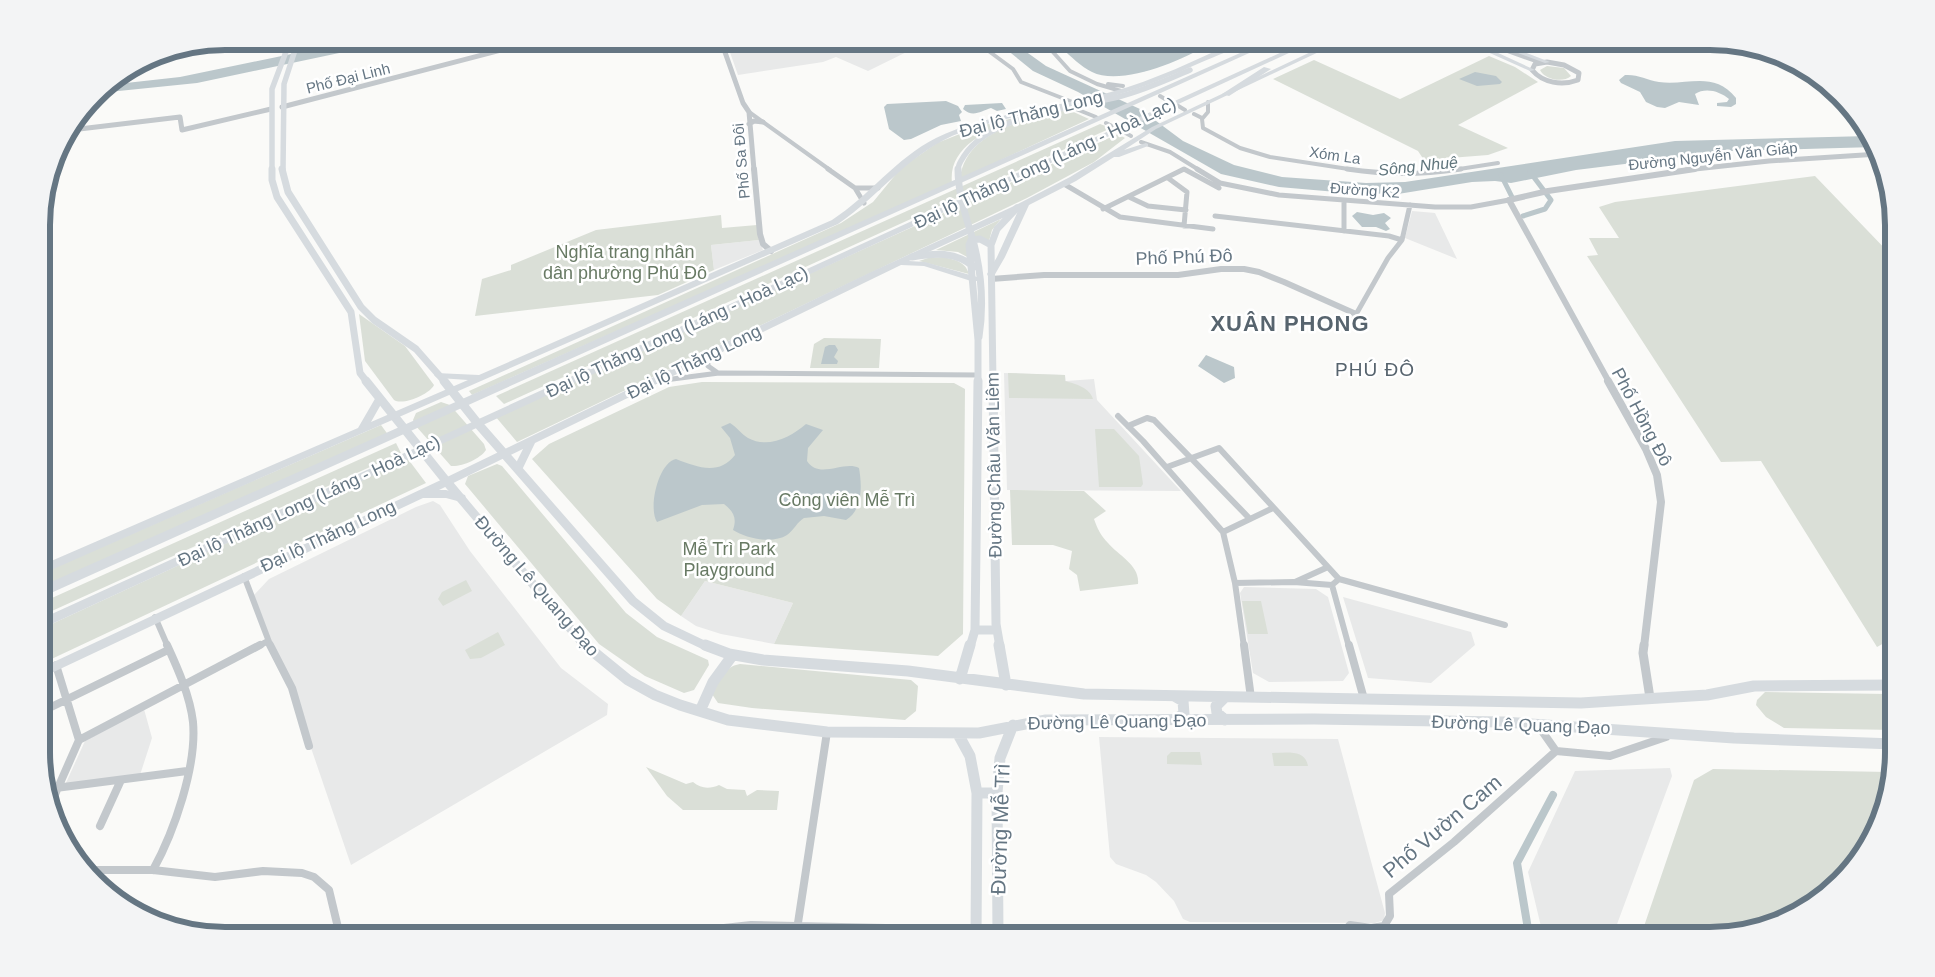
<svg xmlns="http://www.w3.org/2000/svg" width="1935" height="977" font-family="Helvetica,sans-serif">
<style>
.built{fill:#e8e9e9}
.green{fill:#dadfd7}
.water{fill:#bbc7cb}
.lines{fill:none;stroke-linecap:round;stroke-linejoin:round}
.canal-far1{stroke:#bbc7cb;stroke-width:5}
.canal{stroke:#bbc7cb;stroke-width:8}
.minor-far3{stroke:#c3c8cc;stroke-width:4}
.minor-far2{stroke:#c3c8cc;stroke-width:5}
.minor-far1{stroke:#c3c8cc;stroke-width:6}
.minor{stroke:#c3c8cc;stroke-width:8}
.tertiary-far3{stroke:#c3c8cc;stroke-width:5}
.tertiary-far2{stroke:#c3c8cc;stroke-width:6}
.tertiary-far1{stroke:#c3c8cc;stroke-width:8}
.tertiary{stroke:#c3c8cc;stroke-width:9}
.secondary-far3{stroke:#d6dbdf;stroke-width:5.5}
.secondary-far2{stroke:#d6dbdf;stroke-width:7}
.secondary-far1{stroke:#d6dbdf;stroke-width:9}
.secondary{stroke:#d6dbdf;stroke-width:11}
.primary{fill:#d6dbdf;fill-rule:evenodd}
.motorway{fill:#d6dbdf;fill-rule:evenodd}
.labels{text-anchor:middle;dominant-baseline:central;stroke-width:5;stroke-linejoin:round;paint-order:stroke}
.far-street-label{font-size:15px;fill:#657683;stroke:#fff}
.far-water-label{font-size:16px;font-style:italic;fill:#60757c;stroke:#fff}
.street-label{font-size:18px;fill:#657683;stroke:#fff}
.park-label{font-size:18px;fill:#687a64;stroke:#fff}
.neighbourhood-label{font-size:19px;letter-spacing:1px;fill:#57646e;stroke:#fff}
.near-street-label{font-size:21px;fill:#657683;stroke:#fff}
.district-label{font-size:22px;font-weight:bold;letter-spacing:1px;fill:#57646e;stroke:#fff}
.rim{fill:none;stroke:#657683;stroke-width:6}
</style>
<rect width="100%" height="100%" fill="#fafaf8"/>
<path class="built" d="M726 41H929L868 71 836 57 823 62 738 75Z
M1412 211 1435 213 1457 259 1405 238Z
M759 240 763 250 714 270 711 245Z
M1004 373 1065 375 1066 381 1094 379 1097 400 1181 491 1007 490Z
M433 501 440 505 470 551 561 668 608 704 607 715 351 865 309 742 254 595 269 579 416 507Z
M705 581 793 603 774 644 721 634 696 626 681 616Z
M1244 587 1316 589 1328 597 1349 673 1343 681 1269 682 1253 673 1240 593Z
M1343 597 1471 632 1475 645 1431 683 1368 678Z
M144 709 152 738 140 775 65 785 85 741Z
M1099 737 1338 739 1385 913 1384 920 1375 923 1190 922 1183 919 1174 901 1156 882 1146 875 1116 864 1110 857Z
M1670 768 1672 776 1613 935H1543L1528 872 1575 771Z"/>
<path class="green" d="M1489 56 1515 67 1538 82 1458 125 1508 148 1488 155 1424 160 1418 151 1273 79 1314 60 1400 99Z
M1547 66 1564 68 1571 76C1563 83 1545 80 1540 70Z
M1064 106C1029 116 946 132 952 183L472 395 469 391 841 223 873 202 901 168 937 143 980 126Z
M1067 109 1089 119 960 179C965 130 1028 119 1067 109Z
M1100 124 1111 128 504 404 496 396Z
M1118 134 1125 138 1094 162 1027 198 517 442 495 416Z
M1815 176 1892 256 1893 638 1877 647 1761 461 1721 462 1587 256 1598 255 1589 238H1619L1599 207 1615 202Z
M721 215 722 228 757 225 759 240 711 245 714 270 658 295 475 316 482 279 511 270V265L596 230Z
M1001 219 992 230 989 241 978 236 969 258 958 252 936 250Z
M943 257C955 260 965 261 969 274L919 261 928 258Z
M359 314 405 346 434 385C430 394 403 406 394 400L365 361Z
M824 338 881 339 879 368H810L814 344Z
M1008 373 1065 375V381C1076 384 1090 388 1093 399L1009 398Z
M702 382 954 383 965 389 963 634 938 656 774 644 793 603 705 581 681 616 657 599 532 459 549 444 669 387Z
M441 402 450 405 484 444 486 450C480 459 462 467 451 466L415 425 413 420 416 413Z
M381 425 389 436 42 590V573Z
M1095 429H1114L1139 456 1143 484 1141 487H1099Z
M396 443 401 453 43 615V602Z
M408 459 426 483 43 663V628Z
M497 464 502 466 626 613 657 637 708 660 709 665 694 690 684 693 645 676 599 644 465 484 468 476Z
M1010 490 1084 491 1106 511 1094 519C1097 528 1101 536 1108 543 1119 556 1140 565 1138 584L1080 591 1077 575 1069 569 1072 551 1053 545H1012Z
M466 580 472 591 443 606 438 599 442 592Z
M1242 601H1261L1268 634H1248Z
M498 632 505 645 481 658 470 659 465 650Z
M740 664 911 680 918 686 916 711 905 720 752 708 718 703 712 694C719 681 723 667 740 664Z
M1765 692 1887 694 1894 697V730L1784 728 1766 717 1756 705 1757 700Z
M1171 752H1200L1202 765 1167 764V756Z
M1272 753C1287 753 1305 749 1308 766H1274Z
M646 767 686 784 693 782C701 789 710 789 719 785L727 789 745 790 747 796 757 790 779 791 777 810H683L667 796Z
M1713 769 1889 772C1885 791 1882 813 1875 832 1869 850 1848 873 1834 886 1771 941 1719 935 1641 935L1694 780Z"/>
<path class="water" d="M354 41H396L197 83 99 93 108 85 180 77Z
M996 41H1011L1046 66 1140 109 1183 141 1234 165 1282 177 1366 183 1405 182 1675 141 1869 136 1875 147 1730 151 1576 170 1511 183 1495 181 1472 182 1398 194 1348 193 1279 187 1221 174 1078 92 1033 71Z
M1157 41H1194L1205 46C1180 62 1120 86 1092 72 1081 67 1071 56 1061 48 1088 54 1132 54 1157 41Z
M1475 72 1496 76 1502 82 1500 84 1477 86 1459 79Z
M1625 75C1637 74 1647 80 1659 82 1687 86 1714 70 1736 98V104L1731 107 1717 106V103L1727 102 1729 99C1720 91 1705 87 1695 94L1699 105 1679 102 1665 108 1657 107 1646 102 1640 92 1621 83 1619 80Z
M946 101 958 106 962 112 959 115 961 121 941 125 911 139 904 140 889 129 884 107 887 104Z
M1002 103 1006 109 997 111 991 108C981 111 973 118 963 109L965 105Z
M1357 212 1373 215 1384 213 1391 218 1385 223 1390 229 1386 231 1376 227H1362L1352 216Z
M829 345H835L838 350 834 357 838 361 837 364H821L825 347Z
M1206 355 1234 367 1235 378 1224 383 1198 366Z
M730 423C737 427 741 434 748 438 768 449 791 437 806 424L823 430 808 448 807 461C819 480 844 460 859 468 862 485 863 510 846 520L824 516 804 518C797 522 794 530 787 535 773 544 747 539 733 530 737 518 734 512 724 504L702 505 657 522C648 508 658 463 676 459 697 467 719 476 735 455L730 438 721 427Z"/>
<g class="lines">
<path class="canal-far1" d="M1501 175 1513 199
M1523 216 1545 209 1551 200 1530 172"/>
<path class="canal" d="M1529 935 1517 863 1553 795"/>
<path class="minor-far3" d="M975 41 1013 69 1021 82 1075 103
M1043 41 1070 71 1097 84 1121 91
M1108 84 1123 86
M1160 96 1165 99
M1208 102V112L1202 119 1203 128 1240 148 1270 157 1355 170
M1175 104 1185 110
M1076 109 1096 117
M749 112 830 170
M1194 114 1202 118
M1106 123 1112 126
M1122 131 1131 136
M1141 142 1170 152 1199 170
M1182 170H1186
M1453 170 1498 163"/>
<path class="minor-far2" d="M828 169 855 188 864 203
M1197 169 1220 183 1279 195 1435 207H1471L1509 200
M1347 169C1389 175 1418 175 1461 169
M1168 178 1187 192 1184 226
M1064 184 1120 217 1213 229
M855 188H878
M1129 197 1148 206 1186 210
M1344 201V231
M1103 209 1184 169 1219 188
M1215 216 1389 236 1402 240
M1350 325 1388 258 1402 240 1410 205
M708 355V366L718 373
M657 381 719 373 978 375"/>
<path class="minor-far1" d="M657 381H660
M1118 416 1143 441 1223 532 1235 583 1244 647
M1128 426 1147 418 1154 420 1250 519
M1167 467 1219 448 1339 579
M1223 532 1273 508
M244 576 271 647
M1339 579 1505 625
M1339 579 1332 585 1349 647
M1295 582 1328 567
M1235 583 1294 582 1332 585
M155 617 168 647
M257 647 268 641"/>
<path class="minor" d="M270 645 292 688 309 746
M1244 645 1251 698
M1349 645 1364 699
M43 711 168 650
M1537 724 1556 751
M79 740 260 645
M1556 751 1610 756 1666 737
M48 789 187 771
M53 799 79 740 56 665
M100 826 121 780
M86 870H153L215 877 263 871 302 873 314 877 329 890 340 936
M153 870C174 832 197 766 193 722 190 696 178 669 167 645
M1341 935 1350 925 1371 928 1384 926 1390 916 1389 894 1454 842 1556 751
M704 936 724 928 751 925 976 930
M796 936 827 732"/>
<path class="tertiary-far3" d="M721 41 743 103 749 112 754 170
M1481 41 1540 62
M1547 62 1564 65 1579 73 1578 80C1562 86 1543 83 1532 70L1535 64Z
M282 107 536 41
M749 124 754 121 763 122
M71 130 180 117 182 130 271 109
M1686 170 1769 161 1879 154"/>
<path class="tertiary-far2" d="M754 169 760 234 763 244 771 251
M991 279 1044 275H1178L1221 269H1244L1259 272 1284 282 1356 314
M1609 382 1509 200 1548 191 1695 169"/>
<path class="tertiary-far1" d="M1608 381 1646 449 1657 475 1661 502 1644 647"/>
<path class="tertiary" d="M1644 645 1643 653 1650 698"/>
<path class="secondary-far3" d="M272 170V89L290 41
M283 170 284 84 298 41
M958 170C958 164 961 161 964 156 991 114 1073 108 1118 97 1143 91 1167 80 1190 70"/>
<path class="secondary-far2" d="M272 169V180L277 197 351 312 360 373 367 382
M282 169 288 192 361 307 374 320 416 349 445 382
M958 169C958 196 967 219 974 244 982 276 984 305 979 337
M912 257C935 253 955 251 974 267
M978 382V340L969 245 971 240 980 239 991 245
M993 382 991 245 997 229 1017 208"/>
<path class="secondary-far1" d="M366 381 447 482 586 647
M444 381 479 425 633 601 664 626 708 647
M993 381 996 624 1000 647
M975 630H996
M970 647 975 630 978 381"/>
<path class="secondary" d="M585 645 628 680 655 695 680 705 728 720 827 732 979 733 1046 720 1314 719 1503 722 1734 738 1894 744
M705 645 729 654 763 660 908 671 1084 694 1581 703 1707 695 1754 686 1894 685
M999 645 1006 685
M960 679 970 645
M1174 696 1183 701 1184 714 1175 719
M1224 698 1216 706 1217 713 1225 720
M700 711 713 682 732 656
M958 734 970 756 977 793 976 936
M977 793H997
M998 936 997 793 1000 758 1013 725"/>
<path class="primary" d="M1237 41H1246C1233 50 1216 56 1202 62 1173 75 1143 88 1113 96 1063 109 1011 114 962 132 910 151 882 194 838 224L42 574V565L358 428 376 397H382L384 399 371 422 468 380 439 378 436 377 434 375 436 373 479 375 832 220C869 196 896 158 936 138 991 112 1053 109 1111 92 1155 80 1196 60 1237 41Z
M1334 41H1342L1156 129 1124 150 1146 143 1148 144V146L1119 157H1114L1076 181 1029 205 1005 257 994 276H988L987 274 997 257 1018 211 909 261 925 262 977 277V281H971L924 266 901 265 535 443 521 472 518 473 513 469 523 449 439 490H446L465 495 466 498 465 501 461 502 446 498H423L43 677V667L443 479 869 273 1014 206 1070 177 1152 127Z
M1463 41H1472L1535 70 1530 71Z
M1486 41H1495L1550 62 1545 63Z"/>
<path class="motorway" d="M1267 41H1276L42 597V586Z
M1306 41H1315L43 628V618Z
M1264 67 1271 69 1229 96 1222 94Z"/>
</g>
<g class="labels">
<g class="far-street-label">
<text transform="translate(348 78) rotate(-14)">Phố Đại Linh</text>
<text transform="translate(1335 155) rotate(8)">Xóm La</text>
<text transform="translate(1713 156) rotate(-6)">Đường Nguyễn Văn Giáp</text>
<text transform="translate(741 161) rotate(-95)">Phố Sa Đôi</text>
<text transform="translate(1365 190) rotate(4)">Đường K2</text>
</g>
<g class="far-water-label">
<text transform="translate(1418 166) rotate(-6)">Sông Nhuệ</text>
</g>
<g class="street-label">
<text transform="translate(1031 114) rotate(-14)">Đại lộ Thăng Long</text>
<text transform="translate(1045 163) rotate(-25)">Đại lộ Thăng Long (Láng - Hoà Lạc)</text>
<text transform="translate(1184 257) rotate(-2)">Phố Phú Đô</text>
<text transform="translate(677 332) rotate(-25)">Đại lộ Thăng Long (Láng - Hoà Lạc)</text>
<text transform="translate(694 362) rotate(-26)">Đại lộ Thăng Long</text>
<text transform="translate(1642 417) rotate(62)">Phố Hồng Đô</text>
<text transform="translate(994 465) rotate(-91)">Đường Châu Văn Liêm</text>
<text transform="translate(309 501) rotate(-25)">Đại lộ Thăng Long (Láng - Hoà Lạc)</text>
<text transform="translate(328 536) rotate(-25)">Đại lộ Thăng Long</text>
<text transform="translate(537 586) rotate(49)">Đường Lê Quang Đạo</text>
<text transform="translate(1117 722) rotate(-1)">Đường Lê Quang Đạo</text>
<text transform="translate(1521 725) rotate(2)">Đường Lê Quang Đạo</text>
</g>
<g class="park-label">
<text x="625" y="252">Nghĩa trang nhân<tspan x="625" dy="21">dân phường Phú Đô</tspan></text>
<text x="847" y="500">Công viên Mễ Trì</text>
<text x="729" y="549">Mễ Trì Park<tspan x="729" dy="21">Playground</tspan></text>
</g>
<g class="neighbourhood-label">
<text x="1375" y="369">PHÚ ĐÔ</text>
</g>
<g class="near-street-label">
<text transform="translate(1442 826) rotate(-40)">Phố Vườn Cam</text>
<text transform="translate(1000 829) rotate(-88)">Đường Mễ Trì</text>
</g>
<g class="district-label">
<text x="1290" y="323">XUÂN PHONG</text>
</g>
</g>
<path d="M0 0H1935V977H0ZM225 50H1710A175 175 0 0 1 1885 225V752A175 175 0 0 1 1710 927H225A175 175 0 0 1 50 752V225A175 175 0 0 1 225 50Z" fill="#f3f4f5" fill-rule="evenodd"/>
<path class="rim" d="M225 50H1710A175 175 0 0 1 1885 225V752A175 175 0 0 1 1710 927H225A175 175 0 0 1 50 752V225A175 175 0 0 1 225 50Z"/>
</svg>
